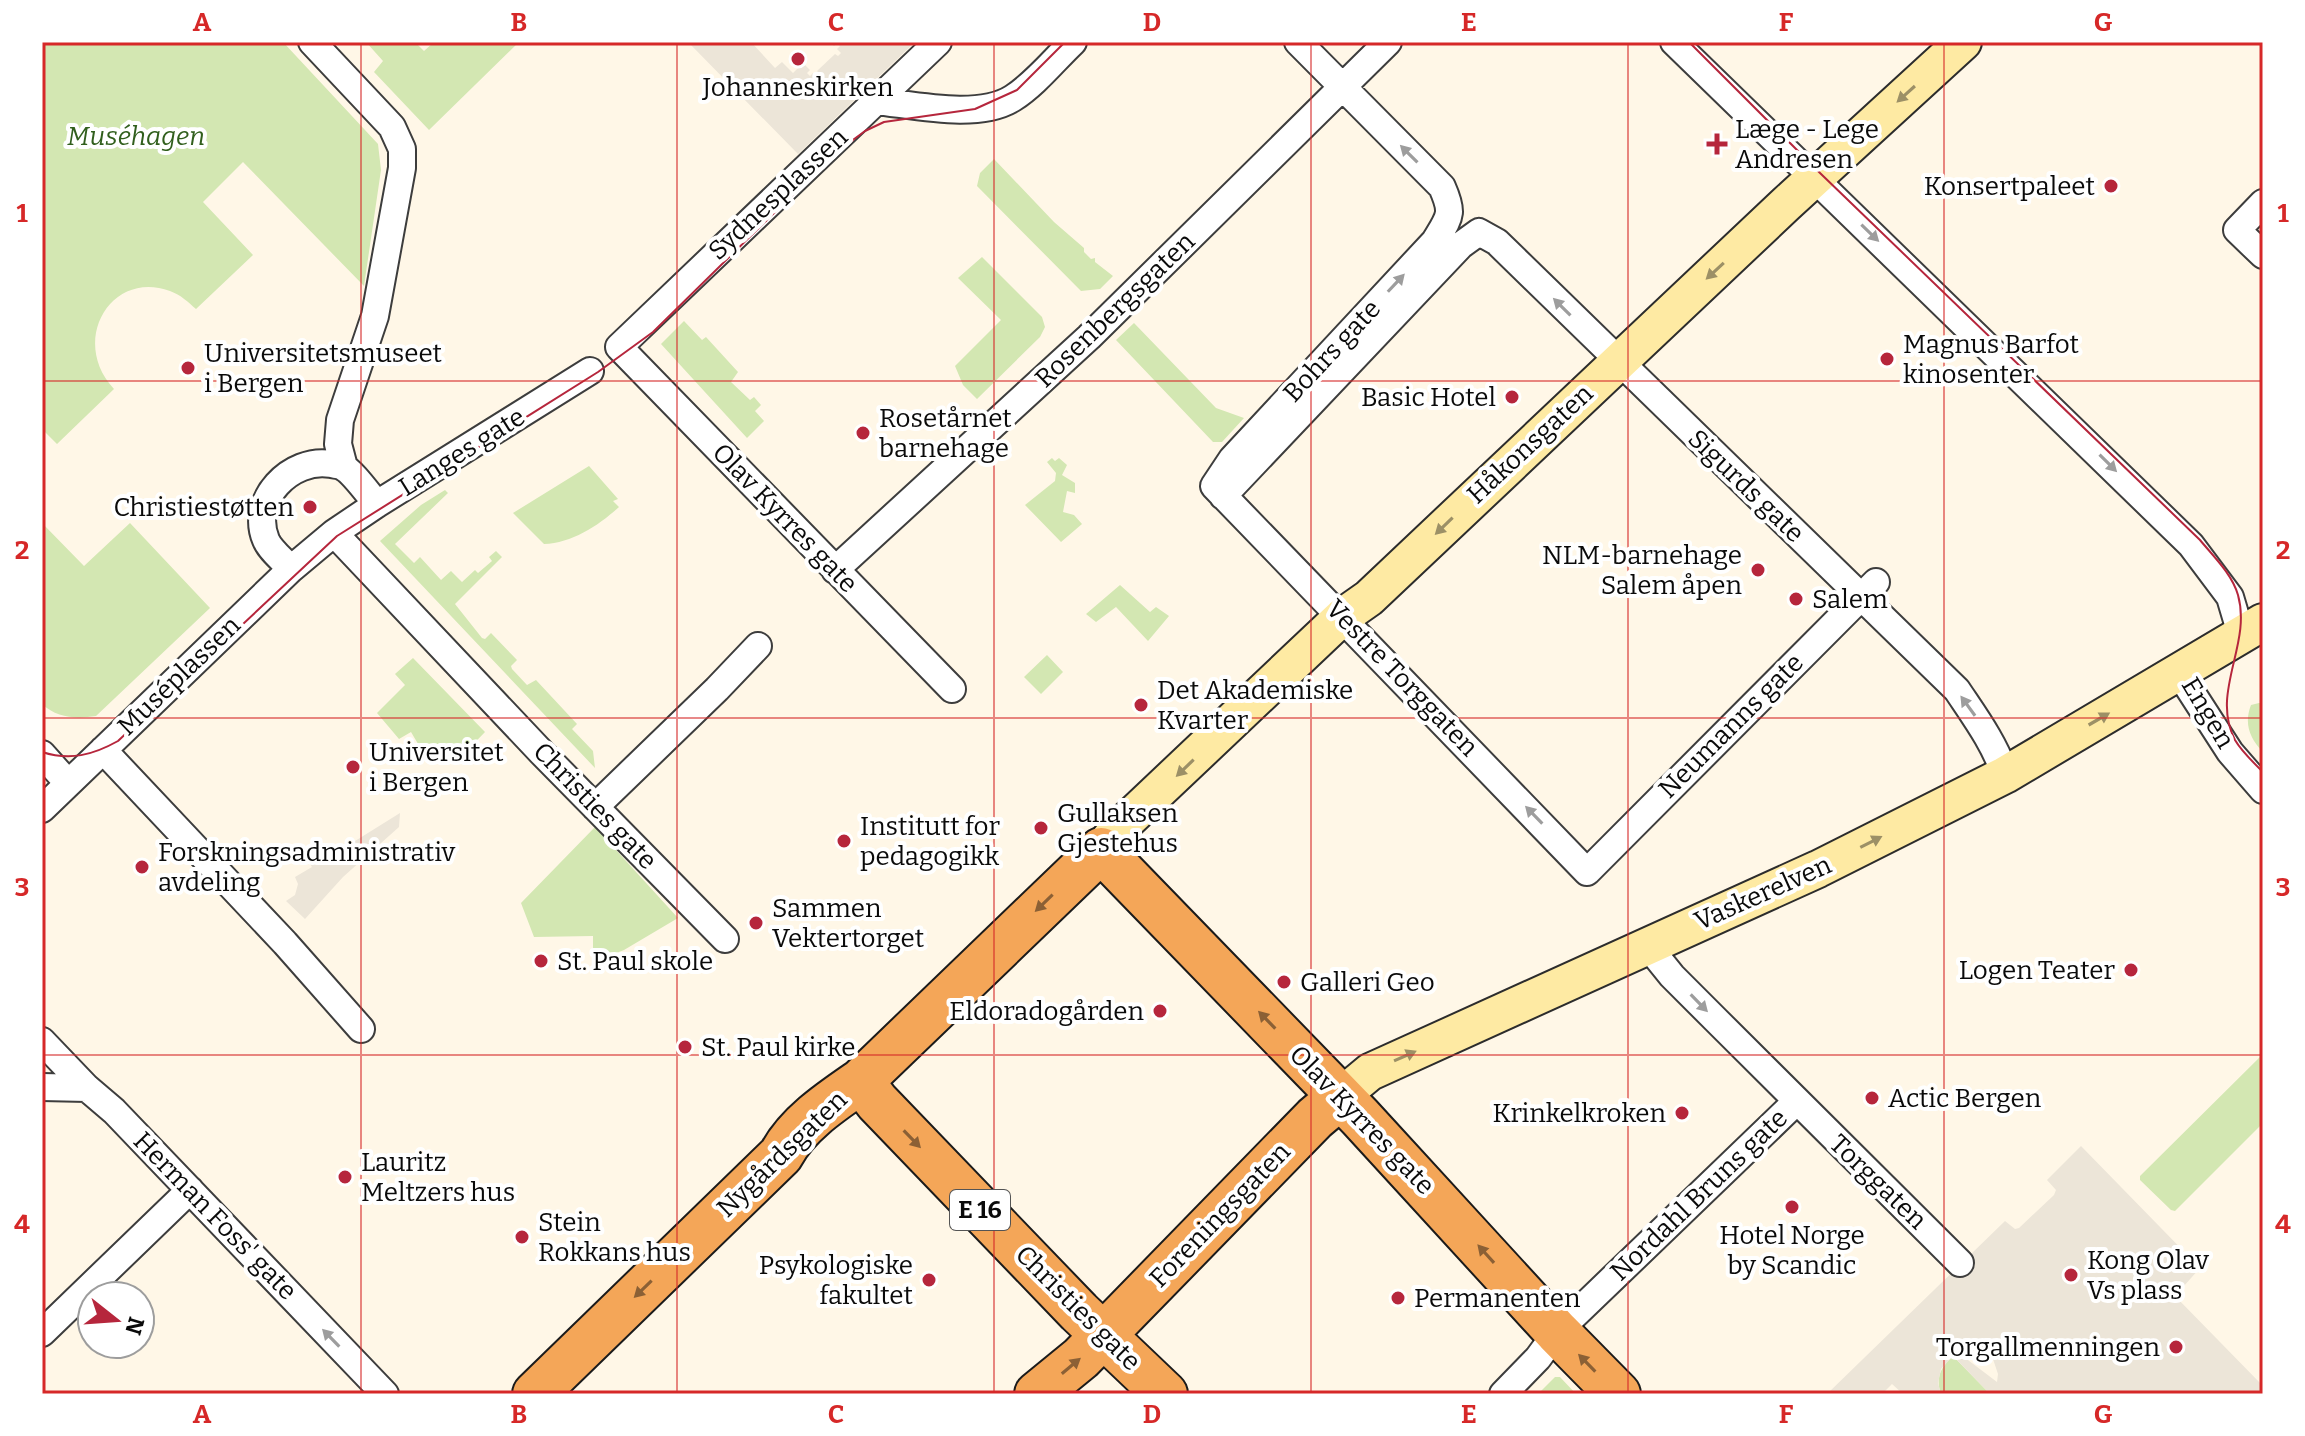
<svg xmlns="http://www.w3.org/2000/svg" width="2305" height="1436" font-family="Bitter,serif">
<style>
.green{fill:#d3e7b2}
.plaza{fill:#ece5d8;fill-rule:evenodd}
.lines{fill:none;stroke-linecap:round;stroke-linejoin:round}
.minor-casing{stroke:#3d3d3d;stroke-width:30}
.secondary-casing{stroke:#2c2c2c;stroke-width:40}
.trunk-casing{stroke:#1b1b1b;stroke-width:48}
.minor{stroke:#fff;stroke-width:26}
.secondary{stroke:#feeaa3;stroke-width:36}
.trunk{stroke:#f4a658;stroke-width:44}
.tram{stroke:#b6263c;stroke-width:2}
.oneway{fill:#9c9066}
.oneway2{fill:#9d9d9d}
.oneway3{fill:#8b6035}
.grid{fill:none;stroke:#d62828;stroke-width:2;stroke-opacity:0.55}
.poi-dot{fill:#b6263c;stroke:#fff;stroke-width:3}
.labels{text-anchor:middle;dominant-baseline:central;stroke-width:8;stroke-linejoin:round;paint-order:stroke}
.shield{fill:#fff;stroke:#545454;stroke-width:2}
.shield-label{font-size:24px;font-weight:bold;fill:#0a0a0a}
.poi-label{font-size:26px;fill:#0a0a0a;stroke:#fff;text-anchor:start}
.park-label{font-size:26px;font-style:italic;fill:#315f1d;stroke:#fff}
.street-label{font-size:26px;fill:#0a0a0a;stroke:#fff}
.neatline{fill:none;stroke:#d62828;stroke-width:3}
.grid-label{font-size:26px;text-anchor:middle;font-weight:bold;fill:#d62828}
</style>
<rect width="100%" height="100%" fill="#fff7e7"/>
<path class="green" d="M42 42H283L378 144 381 170 364 286 243 162 203 202 253 255 196 309C188 302 181 295 170 291 111 269 69 341 114 389L57 444 42 429Z
M366 42H415L424 51 434 42H519L429 130 374 72 383 61Z
M994 159 1054 222 1084 248V252L1091 259 1095 258V262L1113 276 1100 289 1081 291 977 186 980 173Z
M982 257 1042 317 1045 327 1040 337 977 399 963 385 955 366 1001 320 958 278Z
M684 321 702 340 706 337 738 372 731 382 750 400 754 397 761 405 755 411 764 421 747 438 661 344Z
M1134 323 1216 408 1244 418 1222 442H1213L1116 340Z
M1052 458 1055 461 1059 458 1067 465 1062 475 1075 483V493L1067 491 1063 512 1074 515 1082 524 1061 542 1025 505 1055 481 1056 473 1047 462Z
M589 466 618 499 613 501 619 507C598 526 572 543 544 544L513 513Z
M445 490 448 493 395 544 414 563 420 557 441 580 451 571 462 582 475 570 478 573 492 561 489 557 496 551 502 557 455 604 482 638 485 639 491 633 517 660 511 666 512 669 527 685 536 680 577 724 572 729 593 751 595 768 380 541 421 505Z
M42 523 84 566 130 523 210 608 96 716C76 719 57 718 42 704Z
M1120 585 1150 612 1156 607 1169 616 1148 641 1116 607 1096 622 1086 614Z
M1047 655 1063 672 1041 694 1024 677Z
M413 658 485 732 457 761 440 750 427 759 411 732 399 739 377 713 405 685 395 674Z
M2259 703 2263 704V752C2249 738 2244 723 2251 705Z
M595 827 678 918 624 950 593 962V936L534 937 521 903Z
M2263 1054V1123L2175 1211 2171 1210 2140 1180V1176Z
M1953 1356 1990 1394H1941C1935 1378 1941 1367 1953 1356Z
M1555 1377H1560L1576 1394H1538Z"/>
<path class="plaza" d="M688 42H751L775 68 782 62 793 73 803 63 810 70 807 73 810 76 813 73 816 76 819 73 817 71 835 54 838 56 841 53 837 49 840 46 837 43 834 46 830 42H915L798 154Z
M400 813 399 827 343 877 305 919 286 901 295 895 298 884 295 877 312 867 302 852 313 847 323 861Z
M2081 1146 2200 1268 2175 1296 2263 1386V1394H1990L1953 1356 1941 1369 1938 1383 1941 1394H1903L1892 1384 1882 1394H1827L2005 1221 2015 1229 2019 1228 2054 1195 2056 1190 2047 1180ZM1972 1351 1981 1352 1993 1359 1998 1374 1997 1382 1960 1354Z"/>
<g class="lines">
<g class="minor-casing">
<path id="minor" d="M312 42 392 127 402 149V168L375 316 340 420 338 444 344 467
M938 42 619 347 952 689
M1298 42 1442 187C1454 214 1450 216 1435 241L1232 459 1214 486 1587 872 1876 582
M1674 42 2191 545 2230 597 2241 634
M876 101C914 105 979 120 1013 98 1035 84 1054 60 1073 42
M2263 203 2237 230 2263 255
M1223 496 1461 245 1479 232 1497 242 1957 690C1975 717 1995 744 2005 775
M334 533 542 753 725 939
M291 569C283 560 270 550 266 540 249 500 291 457 331 464 335 465 340 465 343 467 353 472 369 495 377 504
M835 570 1089 337 1388 42
M2179 673 2230 752 2263 790
M103 750 285 943 361 1029
M42 754 68 783
M595 807 717 689 758 646
M42 809 291 569 334 533 377 504 590 371
M1647 945 1672 976 1716 1020 1960 1263
M42 1041 87 1088 114 1111 385 1394
M42 1087 87 1088
M42 1333 190 1190
M1503 1394 1538 1358 1557 1332 1796 1102"/>
</g>
<g class="secondary-casing">
<path id="secondary" d="M1101 850 1117 830 1342 617 1369 598 1786 204 1963 42
M1340 1097 1370 1072 1818 869 2005 775 2263 622"/>
</g>
<g class="trunk-casing">
<path id="trunk" d="M861 1081 877 1102 1079 1312 1165 1394
M535 1394 781 1155C797 1124 832 1101 861 1081L1101 850 1360 1117 1557 1332 1618 1394
M1037 1394 1081 1358 1315 1118 1340 1097"/>
</g>
<use href="#minor" class="minor"/>
<use href="#secondary" class="secondary"/>
<use href="#trunk" class="trunk"/>
<path class="tram" d="M1689 42 1820 173 2200 540C2214 557 2232 574 2238 595 2252 645 2210 692 2235 740 2242 752 2253 762 2263 772
M42 752C70 761 93 755 118 741L337 536 598 372 653 332 834 154 865 131 884 122 975 109 1017 90 1065 42"/>
</g>
<defs><path id="oneway-solid" d="M-6-.8H1V-3.2L6.5 0L1 3.2V.8H-6Z" transform="scale(2)"/></defs>
<g class="oneway">
<use href="#oneway-solid" transform="translate(1906 94) rotate(138)"/>
<use href="#oneway-solid" transform="translate(1715 271) rotate(137)"/>
<use href="#oneway-solid" transform="translate(1444 526) rotate(136)"/>
<use href="#oneway-solid" transform="translate(2099 719) rotate(-30)"/>
<use href="#oneway-solid" transform="translate(1185 768) rotate(136)"/>
<use href="#oneway-solid" transform="translate(1871 842) rotate(-27)"/>
<use href="#oneway-solid" transform="translate(1405 1056) rotate(-24)"/>
</g>
<g class="oneway2">
<use href="#oneway-solid" transform="translate(1409 154) rotate(-135)"/>
<use href="#oneway-solid" transform="translate(1870 233) rotate(44)"/>
<use href="#oneway-solid" transform="translate(1396 283) rotate(-47)"/>
<use href="#oneway-solid" transform="translate(1562 307) rotate(-135)"/>
<use href="#oneway-solid" transform="translate(2108 463) rotate(45)"/>
<use href="#oneway-solid" transform="translate(1968 706) rotate(-126)"/>
<use href="#oneway-solid" transform="translate(1534 815) rotate(-134)"/>
<use href="#oneway-solid" transform="translate(1699 1003) rotate(46)"/>
<use href="#oneway-solid" transform="translate(331 1338) rotate(-134)"/>
</g>
<g class="oneway3">
<use href="#oneway-solid" transform="translate(1044 903) rotate(136)"/>
<use href="#oneway-solid" transform="translate(1267 1020) rotate(-134)"/>
<use href="#oneway-solid" transform="translate(912 1139) rotate(46)"/>
<use href="#oneway-solid" transform="translate(1486 1254) rotate(-132)"/>
<use href="#oneway-solid" transform="translate(643 1289) rotate(136)"/>
<use href="#oneway-solid" transform="translate(1587 1363) rotate(-134)"/>
<use href="#oneway-solid" transform="translate(1071 1366) rotate(-40)"/>
</g>
<path class="grid" d="M361 42V1394M677 42V1394M994 42V1394M1311 42V1394M1628 42V1394M1944 42V1394M42 381H2263M42 718H2263M42 1055H2263"/>
<g class="poi-dot">
<circle cx="798" cy="59" r="8"/>
<path d="M1713 132h8v8h8v8h-8v8h-8v-8h-8v-8h8z"/>
<circle cx="2111" cy="186" r="8"/>
<circle cx="1887" cy="359" r="8"/>
<circle cx="188" cy="368" r="8"/>
<circle cx="1512" cy="397" r="8"/>
<circle cx="863" cy="433" r="8"/>
<circle cx="310" cy="507" r="8"/>
<circle cx="1758" cy="570" r="8"/>
<circle cx="1796" cy="599" r="8"/>
<circle cx="1141" cy="705" r="8"/>
<circle cx="353" cy="767" r="8"/>
<circle cx="1041" cy="828" r="8"/>
<circle cx="844" cy="841" r="8"/>
<circle cx="142" cy="867" r="8"/>
<circle cx="756" cy="923" r="8"/>
<circle cx="541" cy="961" r="8"/>
<circle cx="2131" cy="970" r="8"/>
<circle cx="1284" cy="982" r="8"/>
<circle cx="1160" cy="1011" r="8"/>
<circle cx="685" cy="1047" r="8"/>
<circle cx="1872" cy="1098" r="8"/>
<circle cx="1682" cy="1113" r="8"/>
<circle cx="345" cy="1177" r="8"/>
<circle cx="1792" cy="1207" r="8"/>
<circle cx="522" cy="1237" r="8"/>
<circle cx="2071" cy="1275" r="8"/>
<circle cx="929" cy="1280" r="8"/>
<circle cx="1398" cy="1298" r="8"/>
<circle cx="2176" cy="1347" r="8"/>
</g>
<g class="labels">
<rect class="shield" x="950" y="1190" width="60" height="40" rx="6"/>
<g class="shield-label">
<text x="980" y="1210">E 16</text>
</g>
<g class="poi-label">
<text x="798" y="87" text-anchor="middle">Johanneskirken</text>
<text x="1735" y="129">Læge - Lege<tspan x="1735" dy="30">Andresen</tspan></text>
<text x="2095" y="186" text-anchor="end">Konsertpaleet</text>
<text x="1903" y="344">Magnus Barfot<tspan x="1903" dy="30">kinosenter</tspan></text>
<text x="204" y="353">Universitetsmuseet<tspan x="204" dy="30">i Bergen</tspan></text>
<text x="1496" y="397" text-anchor="end">Basic Hotel</text>
<text x="879" y="418">Rosetårnet<tspan x="879" dy="30">barnehage</tspan></text>
<text x="294" y="507" text-anchor="end">Christiestøtten</text>
<text x="1742" y="555" text-anchor="end">NLM-barnehage<tspan x="1742" dy="30">Salem åpen</tspan></text>
<text x="1812" y="599">Salem</text>
<text x="1157" y="690">Det Akademiske<tspan x="1157" dy="30">Kvarter</tspan></text>
<text x="369" y="752">Universitet<tspan x="369" dy="30">i Bergen</tspan></text>
<text x="1057" y="813">Gullaksen<tspan x="1057" dy="30">Gjestehus</tspan></text>
<text x="860" y="826">Institutt for<tspan x="860" dy="30">pedagogikk</tspan></text>
<text x="158" y="852">Forskningsadministrativ<tspan x="158" dy="30">avdeling</tspan></text>
<text x="772" y="908">Sammen<tspan x="772" dy="30">Vektertorget</tspan></text>
<text x="557" y="961">St. Paul skole</text>
<text x="2115" y="970" text-anchor="end">Logen Teater</text>
<text x="1300" y="982">Galleri Geo</text>
<text x="1144" y="1011" text-anchor="end">Eldoradogården</text>
<text x="701" y="1047">St. Paul kirke</text>
<text x="1888" y="1098">Actic Bergen</text>
<text x="1666" y="1113" text-anchor="end">Krinkelkroken</text>
<text x="361" y="1162">Lauritz<tspan x="361" dy="30">Meltzers hus</tspan></text>
<text x="538" y="1222">Stein<tspan x="538" dy="30">Rokkans hus</tspan></text>
<text x="1792" y="1235" text-anchor="middle">Hotel Norge<tspan x="1792" dy="30">by Scandic</tspan></text>
<text x="2087" y="1260">Kong Olav<tspan x="2087" dy="30">Vs plass</tspan></text>
<text x="913" y="1265" text-anchor="end">Psykologiske<tspan x="913" dy="30">fakultet</tspan></text>
<text x="1414" y="1298">Permanenten</text>
<text x="2160" y="1347" text-anchor="end">Torgallmenningen</text>
</g>
<g class="park-label">
<text x="136" y="136">Muséhagen</text>
</g>
<g class="street-label">
<text transform="translate(778 194) rotate(-43)">Sydnesplassen</text>
<text transform="translate(1115 310) rotate(-44)">Rosenbergsgaten</text>
<text transform="translate(1332 351) rotate(-47)">Bohrs gate</text>
<text transform="translate(1530 444) rotate(-43)">Håkonsgaten</text>
<text transform="translate(462 452) rotate(-32)">Langes gate</text>
<text transform="translate(1746 486) rotate(44)">Sigurds gate</text>
<text transform="translate(785 518) rotate(46)">Olav Kyrres gate</text>
<text transform="translate(179 676) rotate(-44)">Muséplassen</text>
<text transform="translate(1402 678) rotate(46)">Vestre Torggaten</text>
<text transform="translate(2208 713) rotate(59)">Engen</text>
<text transform="translate(1731 726) rotate(-45)">Neumanns gate</text>
<text transform="translate(595 806) rotate(46)">Christies gate</text>
<text transform="translate(1763 893) rotate(-24)">Vaskerelven</text>
<text transform="translate(1362 1120) rotate(46)">Olav Kyrres gate</text>
<text transform="translate(782 1154) rotate(-44)">Nygårdsgaten</text>
<text transform="translate(1878 1182) rotate(44)">Torggaten</text>
<text transform="translate(1699 1195) rotate(-44)">Nordahl Bruns gate</text>
<text transform="translate(1220 1215) rotate(-46)">Foreningsgaten</text>
<text transform="translate(215 1216) rotate(46)">Herman Foss' gate</text>
<text transform="translate(1078 1308) rotate(45)">Christies gate</text>
</g>
</g>
<rect width="2305" height="1436" fill="none" stroke="#ffffff" stroke-width="88"/>
<g transform="translate(116 1320) rotate(107)"><circle r="38" fill="#ffffff" stroke="#9d9d9d" stroke-width="2"/>
<path d="M0-6L14 30L0 20L-14 30Z" fill="#b6263c"/>
<text y="-12" font-size="22" font-weight="bold" text-anchor="middle" fill="#0a0a0a">N</text>
</g>
<rect x="44" y="44" width="2217" height="1348" class="neatline"/>
<g class="grid-label">
<text x="202" y="31">A</text>
<text x="519" y="31">B</text>
<text x="836" y="31">C</text>
<text x="1152" y="31">D</text>
<text x="1469" y="31">E</text>
<text x="1786" y="31">F</text>
<text x="2103" y="31">G</text>
<text x="22" y="222">1</text>
<text x="2283" y="222">1</text>
<text x="22" y="559">2</text>
<text x="2283" y="559">2</text>
<text x="22" y="896">3</text>
<text x="2283" y="896">3</text>
<text x="22" y="1233">4</text>
<text x="2283" y="1233">4</text>
<text x="202" y="1423">A</text>
<text x="519" y="1423">B</text>
<text x="836" y="1423">C</text>
<text x="1152" y="1423">D</text>
<text x="1469" y="1423">E</text>
<text x="1786" y="1423">F</text>
<text x="2103" y="1423">G</text>
</g>
</svg>
